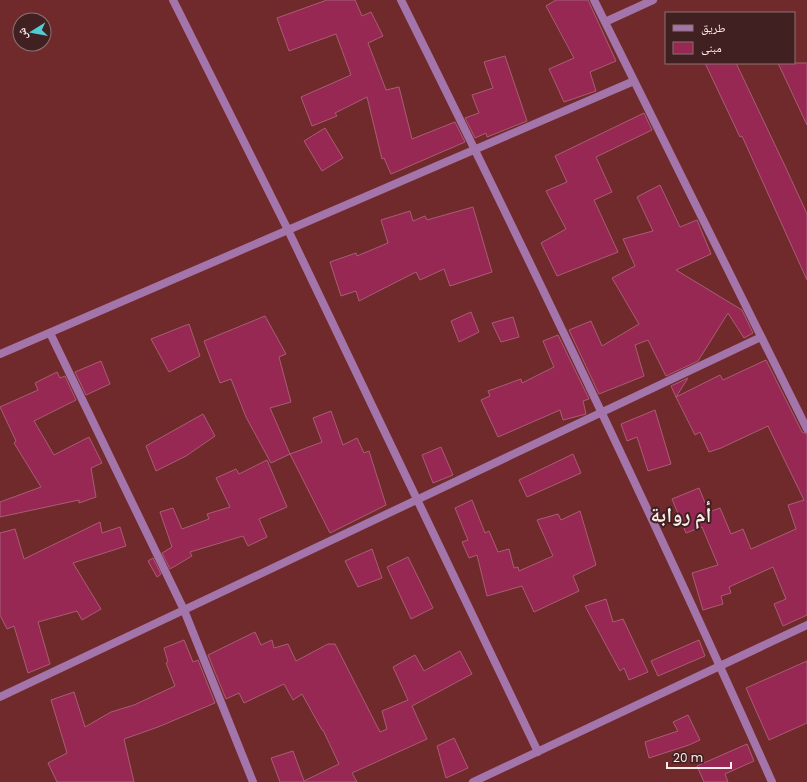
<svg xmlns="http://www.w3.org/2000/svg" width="807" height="782" font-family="Poppins,'Noto Naskh Arabic',sans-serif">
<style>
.building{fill:#972854;stroke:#a85d74}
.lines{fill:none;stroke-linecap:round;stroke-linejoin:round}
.minor{stroke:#a375ab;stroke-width:8}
.labels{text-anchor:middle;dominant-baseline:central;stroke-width:4;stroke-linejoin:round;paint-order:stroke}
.town-label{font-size:21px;font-weight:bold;fill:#fdebea;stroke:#402020}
</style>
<rect width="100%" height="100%" fill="#712a2c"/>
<path class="building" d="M327 0H355L362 16 371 12 383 36 368 43 386 90 399 87 412 139 455 122 465 142 391 174 384 158 382 159 367 97 335 113 337 116 312 126 301 97 351 75 336 34 289 51 277 18Z
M556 0H588L616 61 590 72 596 91 564 102 549 69 574 58 546 6Z
M505 56 527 121 487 137 486 133 475 138 465 118 479 113 472 95 493 88 484 62Z
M705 63H736L785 166 807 214V280L742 136 740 137Z
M778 63H807V125Z
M644 113 652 130 596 157 612 192 594 200 618 252 557 276 541 243 566 229 546 191 567 182 555 156Z
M325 128 343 158 322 171 304 141Z
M660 185 680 227 697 220 711 254 676 270 742 310 753 333 744 338 728 313 698 361 666 376 648 340 635 345 644 376 599 394 569 330 591 321 602 346 639 324 612 278 635 266 623 239 653 231 637 197Z
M473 207 492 272 450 286 444 269 420 280 416 272 359 301 356 291 341 296 330 262 356 253 357 256 388 243 381 220 410 211 413 221 425 216 427 220Z
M471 312 479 332 459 342 451 321Z
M265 316 286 354 279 357 291 402 270 408 290 454 271 463 246 417 231 379 220 383 204 341Z
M513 317 519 337 501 342 492 323Z
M189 324 200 356 169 372 151 339Z
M558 335 589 399 583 401 586 414 563 420 560 410 498 437 481 400 490 396 488 391 521 379 522 383 554 367 543 341Z
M766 360 802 432 807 434V615L783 626 774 604 786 599 773 567 729 587 731 593 721 596 723 604 703 610 692 573 718 565 702 527 686 533 672 499 699 488 709 512 720 508 731 534 743 529 751 549 796 529 788 505 804 500 768 426 721 448 709 452 700 432 695 435 676 397 720 375 723 380Z
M101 361 110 384 86 395 75 372Z
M57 372 60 378 65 376 76 400 34 421 54 455 89 437 102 463 91 468 96 497 79 503V500L0 517V502L41 487 14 443 16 441 0 407 38 390 35 383Z
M688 378 676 397 671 386Z
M655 410 671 464 648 471 637 437 627 441 621 424Z
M331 411 343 445 357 438 364 453 369 451 386 505 330 533 290 454 322 442 313 418Z
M203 414 215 436 186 456 156 471 146 446Z
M441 447 453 475 433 483 422 455Z
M573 454 581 473 527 497 519 480Z
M267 460 287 507 259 519 267 537 248 546 243 536 190 552 192 556 170 569 162 553 172 547 160 512 173 508 182 529 209 519 207 514 230 507 216 478 236 469 239 474Z
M472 500 485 533 489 531 498 552 509 549 514 568 518 567 519 571 553 556 537 520 558 514 561 520 580 511 596 565 573 576 579 591 534 612 522 586 487 596 477 555 469 558 462 542 468 540 455 508Z
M100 522 102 533 120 527 126 546 73 563 101 609 82 620 77 611 38 622 50 664 28 673 14 626 7 629 0 615V533L15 529 24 559Z
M372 549 382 578 358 587 345 561Z
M408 557 433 608 411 619 387 567Z
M153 558 161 574 157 577 148 561Z
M606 599 613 622 623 619 648 672 629 680 624 668 620 671 585 606Z
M255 632 261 645 272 640 274 648 288 644 296 661 328 644H335L380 732 387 729 382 711 408 700 393 667 415 655 424 671 460 651 472 674 412 706 427 739 352 773 357 782H280L271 758 293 751 304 781 339 764 323 730H322L302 694 293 700 284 684 244 703 239 693 226 699 208 655Z
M184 640 193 662 198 660 215 703 158 727 124 739 134 782H57L48 763 67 753 51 700 74 692 85 727 111 712 134 705 175 686 166 663 168 662 164 648Z
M699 640 705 656 658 676 651 661Z
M807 661V723L769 740 746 688Z
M688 715 700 740 689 745 649 758 645 742 678 731 673 722Z
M454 738 468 768 446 778 437 746Z
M747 744 754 761 725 774 728 782H704L697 766Z"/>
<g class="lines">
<path class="minor" d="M173 0 288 230 538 752
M401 0C529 258 655 519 772 782
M594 0 807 429
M605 22 653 0
M50 333 184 610 253 782
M0 354 634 81
M0 697 761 337
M473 782 807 625"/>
</g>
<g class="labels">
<g class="town-label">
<text x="681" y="514">أم روابة</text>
</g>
</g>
<rect x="665" y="12" width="130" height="52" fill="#402020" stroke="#8c7171"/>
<rect x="673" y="25" width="20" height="6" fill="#a375ab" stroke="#8c7171"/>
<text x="701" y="32" font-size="12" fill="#fdebea">طريق</text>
<rect x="673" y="42" width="20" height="12" fill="#972854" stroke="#8c7171"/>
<text x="701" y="52" font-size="12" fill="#fdebea">مبنى</text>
<g transform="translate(32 32) rotate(259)"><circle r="19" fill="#402020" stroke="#8c7171"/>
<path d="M0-3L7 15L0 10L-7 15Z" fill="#51ccd4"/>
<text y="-6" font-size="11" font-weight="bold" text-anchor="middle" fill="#fdebea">ش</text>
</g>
<path d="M667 762v6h64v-6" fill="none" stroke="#fdebea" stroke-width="2"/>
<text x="673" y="762" font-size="12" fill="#fdebea" stroke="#402020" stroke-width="3" paint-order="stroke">20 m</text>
</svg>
